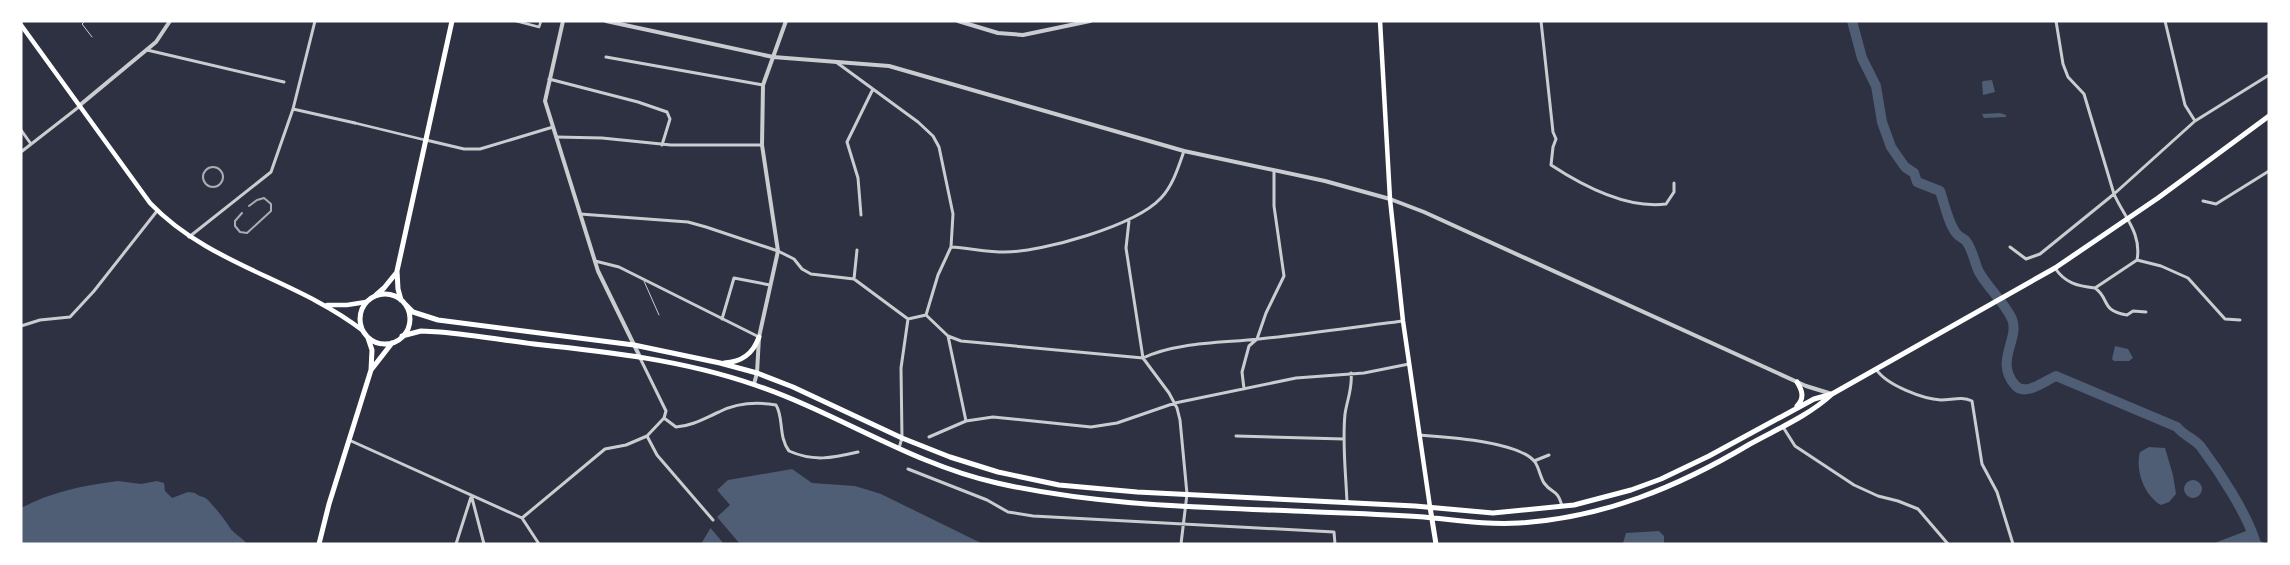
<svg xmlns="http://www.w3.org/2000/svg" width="2290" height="565" font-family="'Work Sans',sans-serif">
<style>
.water{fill:#4f5d75}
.pier{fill:#2d3142}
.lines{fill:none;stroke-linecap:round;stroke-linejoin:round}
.river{stroke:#4f5d75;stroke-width:10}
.service{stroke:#caccd0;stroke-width:1}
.pedestrian{stroke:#caccd0;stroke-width:2.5}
.minor{stroke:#caccd0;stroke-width:3}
.tertiary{stroke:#caccd0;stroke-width:4}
.secondary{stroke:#fff;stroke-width:4.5}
.primary{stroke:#fff;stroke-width:5}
.rail{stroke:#abadb3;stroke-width:2}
</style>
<rect width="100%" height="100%" fill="#2d3142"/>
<path class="water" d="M1992 80 1995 92 1983 95 1982 83 1983 81Z
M2000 113 2006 115V117L1984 118 1982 114Z
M2115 346 2128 349 2133 358 2129 361H2114L2112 359Z
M2149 447 2165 448 2173 475 2176 494 2169 502 2161 505C2144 495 2135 470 2140 452Z
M792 469 812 483 855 486 881 494 983 544H701L717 517 730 505 717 490 728 480Z
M2184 489a9 9 0 1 1 18 0a9 9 0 1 1-18 0Z
M118 481 141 484 157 481 164 483 165 491 172 498 188 492 195 493C199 497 204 496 208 500 216 509 224 518 230 528 234 534 242 537 247 544H21V508C51 492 85 485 118 481Z
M1659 531 1664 536V544L1623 543 1626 533Z
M2246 531 2265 544H2212Z"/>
<path class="pier" d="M717 517 740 544H724L708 525Z"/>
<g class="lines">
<path class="river" d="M1852 21 1862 58 1876 86 1882 122 1891 147 1905 167 1914 173 1917 182 1940 191C1944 202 1949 226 1957 234 1959 237 1963 238 1966 241 1973 250 1974 262 1979 272 1988 288 2004 302 2012 319 2020 339 1994 361 2015 385 2025 397 2045 381 2056 376L2177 427C2184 436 2195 439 2201 447 2219 471 2248 515 2256 544"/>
<path class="service" d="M85 21 82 24 92 37
M644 281 659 315"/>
<path class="pedestrian" d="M516 21 539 27 541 21
M355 123 425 140"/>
<path class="minor" d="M1541 21 1553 132 1556 139 1553 147 1551 165C1583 186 1627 209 1666 204L1674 192V183
M2056 21 2063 64 2068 77 2084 94 2114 194C2124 217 2142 233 2137 260
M2165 21 2185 105 2195 121
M147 50 284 82
M606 57 763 85
M836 62 918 122 933 136 939 147 953 214 951 247 938 275 926 315
M549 79 638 102 667 112 670 119 662 145
M293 109 355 123
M21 130 31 144
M556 137 602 138 671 145H762
M426 140 464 149H480L553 127
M21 152 80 106
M2203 201 2216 204 2269 171
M580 214 688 222 706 227 778 251 794 259 802 269 811 274 854 279 908 319 926 315 948 336 961 341 1143 358C1176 342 1223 343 1259 339 1307 334 1355 327 1403 321
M861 215 858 178 847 142 872 91
M1129 221 1126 248 1143 358 1169 393 1177 408 1180 420 1187 494 1181 544
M189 237 271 172 293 109 315 21
M951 247C969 248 987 252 1005 252 1042 252 1135 226 1161 198 1173 185 1178 168 1184 151
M2010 247 2026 259 2040 254 2114 194 2195 121 2269 75
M595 261 619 267 759 337
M2055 268C2065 283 2077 286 2095 288L2137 260 2161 266 2188 278 2225 319 2240 320
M854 279 857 250
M2095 288C2110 298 2100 311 2127 315L2133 311 2146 312
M722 319 734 278 770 285
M21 326 40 320 70 317 94 291 157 211
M948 336 966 421
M1876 369C1886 385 1923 399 1941 400 1952 400 1962 396 1972 401L1982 464 1997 492 2013 544
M1244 389 1242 372 1249 346 1257 339 1266 313 1284 276 1274 206V171
M664 418 676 427C692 426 705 418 719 412 737 403 758 402 776 405 784 418 778 436 789 451 814 462 832 458 858 452
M1783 427 1795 446 1854 485 1878 496 1898 501 1918 509 1948 544
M1419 435C1445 437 1519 441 1535 462 1539 468 1540 476 1544 483 1553 495 1557 488 1562 506
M647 436 657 455 713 520
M1236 436 1344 439
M929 437 966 421 993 417 1091 427 1117 423 1175 403 1296 378 1364 373 1409 364
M349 440 522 518 605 449 626 445 647 436 664 418 666 411 640 358
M899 448 902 438 901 368 908 319
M1534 461 1549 455
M908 469 987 500 1008 512 1033 516 1334 532 1335 544
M472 498 484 544
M1347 503C1346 474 1342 444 1345 414 1347 400 1353 387 1351 373
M522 518 539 544
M456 544 471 497"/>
<path class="tertiary" d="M563 21 545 101 598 271 639 355
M606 21 773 57 889 66 1184 151 1325 181 1390 199 1424 212 1806 386 1832 394
M958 21 998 33 1023 35 1090 21
M80 105 156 42 170 21
M754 384 757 373 759 337 778 251 762 145 763 85 786 21"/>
<path class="secondary" d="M1380 21 1390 199 1403 321 1430 507
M21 25 150 203C209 265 296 279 362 330
M327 305H347L366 302"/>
<path class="primary" d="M360 319a25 25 0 1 1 50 0a25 25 0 1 1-50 0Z
M376 295 384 288 397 272
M401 300 398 289 397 271 452 21
M405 304 413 312 438 320 634 345 720 363 757 373 793 387 902 438 950 457 998 472 1059 485 1137 492 1415 506 1493 513 1574 505 1631 490 1661 479 1709 456 1814 399 1832 394 2055 268 2158 198 2269 116
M402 336 421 331 440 332C472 335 503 340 534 344 609 352 683 360 755 385 838 413 911 464 997 483 1094 505 1194 507 1294 511 1337 513 1381 514 1424 517 1456 520 1487 525 1519 523 1603 518 1678 487 1750 444 1777 429 1808 416 1831 395
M724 363C742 362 753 354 759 337
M371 370 392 343
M1797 382C1802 390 1805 398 1797 406
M1430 507 1436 544
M319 544 329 504 371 370 372 350 368 338"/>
<path class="rail" d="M203 177a10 10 0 1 1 20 0a10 10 0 1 1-20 0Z
M242 213 235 221V226L240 232 247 233 271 211V204L264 198 257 200 249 206"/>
</g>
<rect width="2290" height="565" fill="none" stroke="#ffffff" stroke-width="45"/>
</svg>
